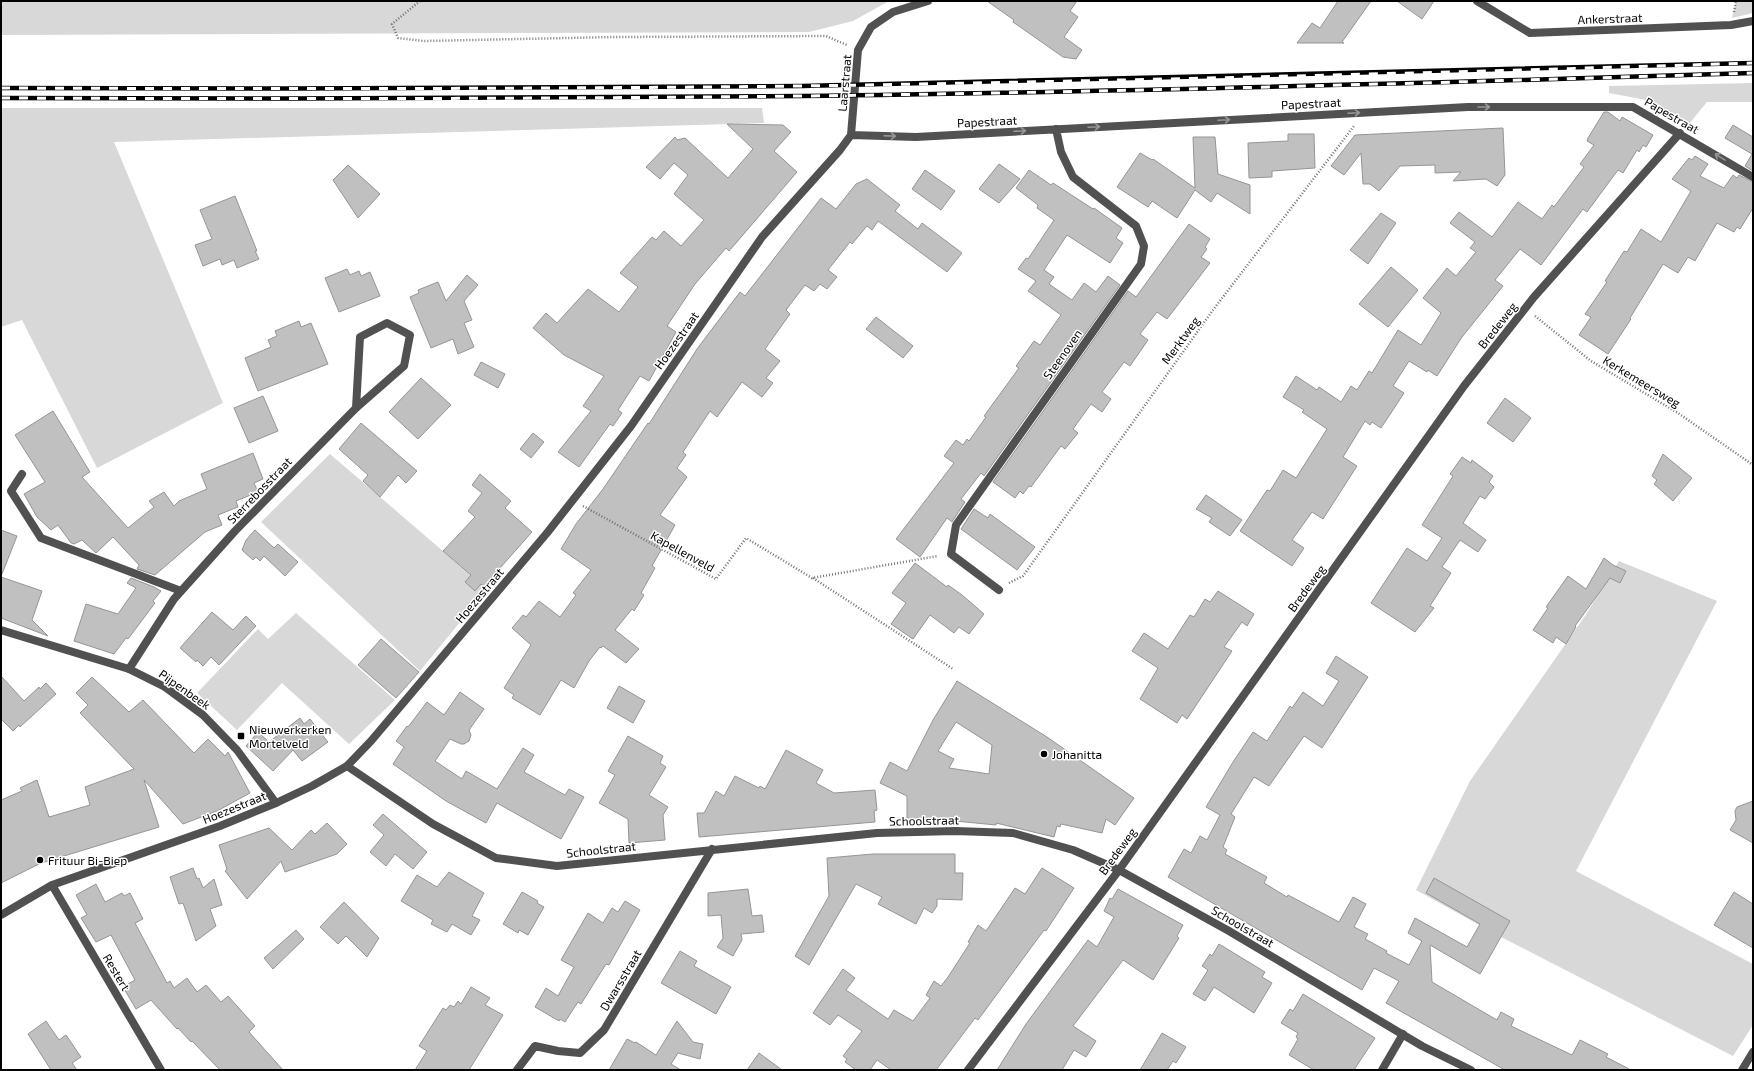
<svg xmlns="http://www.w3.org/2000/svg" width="1754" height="1071" font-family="'Exo 2',sans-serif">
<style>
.green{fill:#d8d8d8}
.building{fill:#c0c0c0;stroke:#959595;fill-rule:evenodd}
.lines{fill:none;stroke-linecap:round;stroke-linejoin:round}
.path{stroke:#737373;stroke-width:2.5;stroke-dasharray:1 2;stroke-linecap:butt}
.service{stroke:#515151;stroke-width:8}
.minor{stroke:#515151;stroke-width:8}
.tertiary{stroke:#515151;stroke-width:8}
.rail-casing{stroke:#000;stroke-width:4.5}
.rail{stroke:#fff;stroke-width:3;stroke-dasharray:9;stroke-linecap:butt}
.oneway{stroke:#979797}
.poi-dot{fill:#000;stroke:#fff;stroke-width:1.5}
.labels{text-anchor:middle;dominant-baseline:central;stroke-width:3;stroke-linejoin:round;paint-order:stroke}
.street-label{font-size:12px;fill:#000;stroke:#fff}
.poi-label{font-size:12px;fill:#000;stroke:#fff;text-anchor:start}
</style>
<rect width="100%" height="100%" fill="#fff"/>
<path class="green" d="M1 1H889L853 21 809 32 1 35Z
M1736 1H1753V13L1732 18Z
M1753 83V102H1707L1689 124 1646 100 1609 93V86Z
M1 108H762L764 123 114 142 223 403 97 468 22 320 1 327Z
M330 454 487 589 420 671 261 522Z
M1619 561 1717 601 1576 871 1753 964V1025L1733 1056 1501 937 1416 890 1470 781 1585 616Z
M296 613 395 700 349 744 282 683 237 730 197 693 258 629 268 639Z"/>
<path class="building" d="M987 1H1077L1070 11 1078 17 1064 37 1082 50 1076 59 1063 57 1013 22 1014 20Z
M1338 1H1371L1342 42 1344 43H1297L1312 23 1320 28Z
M1397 1H1434L1422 19Z
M1604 112H1608L1620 121 1622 117 1653 135 1646 147 1643 145 1639 152 1637 150 1623 173 1618 170 1587 212 1583 209 1541 265 1520 249 1495 280 1503 286 1462 337 1437 376 1428 370 1427 372 1409 361 1393 386 1404 393 1391 413 1381 428 1372 422 1370 425 1365 421 1343 457 1357 466 1323 519 1312 512 1292 540 1304 548 1292 566 1240 531 1267 490 1270 491 1283 470 1296 478 1327 429 1302 412 1304 410 1283 397 1296 376 1317 390 1319 387 1341 402 1351 386 1357 390 1369 371 1372 373 1398 330 1421 345 1441 313 1423 298 1447 268 1456 276 1476 252 1470 248 1475 242 1450 223 1459 212 1492 237 1518 202 1542 219 1552 205 1554 207 1584 167 1580 164 1594 145 1587 141 1588 138Z
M727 124 783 125 791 132 774 151 797 172 736 243 729 251 726 248 695 284 667 326 676 332 649 381 640 376 618 410 622 413 613 426 610 424 579 467 558 452 591 411 583 406 604 376 564 355 533 328 546 313 557 323 588 289 619 312 638 287 620 273 652 237 656 240 664 231 681 246 704 220 674 194 688 175 674 163 660 179 646 167 675 137 677 140 685 138 728 178 753 149Z
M1733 125 1753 137V171L1745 166 1752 154 1725 138Z
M1503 128 1505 175 1497 186 1486 179 1453 181 1461 172 1435 173V165L1400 166 1379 191 1370 184H1363L1361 153 1344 175 1331 166 1355 135Z
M1288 134H1314L1315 168 1272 171V177L1249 178 1248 143 1288 141Z
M1193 137H1215L1218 174 1250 185V214L1217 193 1211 202 1195 190 1177 218 1152 201 1148 207 1117 187 1140 153 1152 160 1153 159 1195 188Z
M1695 156 1708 164 1700 176 1724 188 1733 175 1737 178 1739 175 1753 182V208L1740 229 1737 227 1734 232 1717 223 1695 261 1688 257 1678 273 1663 264 1630 318 1631 319 1608 354 1579 335 1591 317 1585 314 1607 282 1605 281 1624 251 1627 252 1641 229 1661 242 1691 191 1672 179 1689 158 1692 160Z
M999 164 1020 179 999 203 979 189Z
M348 165 380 194 358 218 333 180Z
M925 170 955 191 941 210 912 189Z
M1029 170 1051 185 1053 183 1093 209 1094 208 1122 228 1116 238 1123 243 1110 263 1067 235 1044 270 1054 277 1049 284 1072 300 1084 283 1096 292 1108 276 1120 285 984 476 981 473 961 499 965 502 952 522 947 518 920 557 896 539 954 463 944 456 956 440 963 445 967 439 969 441 986 417 984 416 1019 368 1016 366 1034 341 1040 345 1061 315 1028 291 1036 281 1018 269 1026 258 1028 259 1054 220 1037 208 1038 205 1016 188Z
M867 179 900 205 895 211 918 229 922 223 962 253 947 272 878 221 872 230 867 226 852 244 850 242 828 270 837 277 827 289 820 284 814 291 805 285 786 310 790 314 765 349 780 361 766 378 773 383 762 397 742 382 717 417 710 411 683 452 686 455 677 468 687 477 660 515 675 525 652 566 655 568 641 593 644 595 634 611 632 609 615 630 639 649 626 663 603 646 601 648 600 647 589 661 574 688 561 680 540 715 512 698 514 695 504 688 531 645 512 628 523 615 526 617 539 601 560 617 576 595 573 593 591 570 561 549 576 524 603 489 648 423 649 424 697 349 740 292 745 296 821 198 836 209 856 184Z
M235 196 257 251H255L259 259 237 268 234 260 222 265 220 259 203 266 195 245 212 239 200 210Z
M1381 213 1396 223 1368 264 1350 250Z
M1189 224 1210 239 1205 247 1207 249 1201 257 1210 263 1167 319 1157 312 1140 334 1148 340 1130 366 1124 362 1102 392 1111 399 1102 412 1091 404 1073 429 1078 433 1065 449 1061 446 1031 487 1029 486 1023 494 1020 491 1015 498 993 482 1128 291 1136 297Z
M1391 267 1418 290 1388 327 1359 304Z
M347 269 350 275 359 271 361 276 370 272 380 296 339 312 325 278Z
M467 275 478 285 464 301 472 320 464 323 474 347 458 354 453 339 431 348 410 297 419 293 418 290 438 282 446 301Z
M876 317 913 346 903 358 866 329Z
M299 321 301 327 311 323 328 364 258 391 245 358 271 347 268 340 277 336 275 331Z
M481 362 505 374 498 388 474 375Z
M421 378 451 405 418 439 389 412Z
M263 396 278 431 249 443 234 408Z
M1505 398 1531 418 1513 442 1487 423Z
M53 411 90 472 82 477 128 528 154 507 149 501 164 492 174 506 179 501 207 489 201 474 253 453 263 479 254 483 258 492 236 501 238 507 218 515 222 525 205 532 155 575 137 569 139 565 113 537 96 553 82 540 74 544 71 543 58 525 51 530 37 517 24 494 45 482 15 435Z
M361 423 417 471 406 483 398 475 380 497 363 481 368 475 339 449Z
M533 433 544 442 531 458 520 449Z
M1663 454 1692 478 1673 501 1654 484 1657 480 1652 476Z
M1462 457 1471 463 1472 460 1493 476 1489 482 1494 487 1485 499 1480 496 1463 523 1486 540 1478 552 1460 540 1442 567 1451 573 1430 606 1434 608 1415 632 1371 603 1407 548 1427 561 1442 538 1422 525 1453 476 1450 474Z
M480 474 511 501 505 508 532 532 484 586 481 584 475 591 465 582 471 575 443 551 475 517 468 511 482 493 472 485Z
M1206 495 1242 520 1230 536 1209 522 1212 518 1196 509Z
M974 509 988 518 990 514 1035 547 1017 570 961 529Z
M1 530 17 536 2 574H1Z
M255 530 274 548 278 544 298 562 285 576 264 556 260 561 256 557 253 560 242 550 246 540Z
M1604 558 1613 565 1626 571 1620 583 1610 578 1575 626 1576 627 1566 644 1556 637 1553 643 1533 630 1548 608 1546 607 1568 576 1586 589Z
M915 563 947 587 948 585 962 595 984 614 969 634 959 627 954 633 930 615 913 639 891 624 906 603 892 593Z
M1 577 42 591 32 620 48 636 1 618Z
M131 578 154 587 161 591 153 601 155 603 128 639 126 638 114 654 74 641 86 604 118 614 136 588 127 583Z
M1218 591 1254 614 1247 626 1242 622 1224 647 1232 651 1187 719 1182 715 1177 723 1140 699 1158 668 1132 651 1144 633 1168 649 1190 615 1194 617 1205 599 1210 602Z
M212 612 233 630 246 616 256 626 219 665 211 657 203 666 197 660 196 662 180 648Z
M381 639 419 672 396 698 358 665Z
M1336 656 1368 677 1322 748 1304 736 1269 786 1254 777 1231 814 1235 817 1223 847 1227 850 1225 854 1267 877 1264 883 1287 897 1288 895 1339 922 1353 897 1366 904 1354 927 1368 934 1365 939 1387 951 1386 953 1409 965 1422 941 1408 933 1415 918 1467 947 1480 924 1426 893 1434 878 1510 921 1480 974 1430 945 1432 982 1497 1020 1501 1012 1514 1019 1511 1026 1572 1055 1580 1040 1608 1054 1606 1057 1631 1070H1505L1386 1003 1399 981 1374 968 1362 990 1168 877 1184 849 1191 853 1200 836 1207 840 1220 815 1206 807 1233 762 1253 732 1267 741 1290 706 1292 708 1303 692 1323 706 1339 681 1326 673Z
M1 676 24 701 39 687 40 689 46 683 56 694 20 727 19 725 13 731 1 719Z
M92 677 129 712 143 700 194 753 208 739 225 756 228 752 250 793 217 811 183 824 144 780 159 827 41 863 1 883V800L22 791 20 788 37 780 49 817 90 805 85 787 134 769 80 713 88 705 76 693Z
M957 681 1047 737 1134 798 1115 825 1106 819 1102 833 1061 824 1060 827 1057 826 1054 837 996 823V825L955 821H907V796L880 783 890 762 907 771 933 720ZM956 722 992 745 989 774 949 768 954 759 938 751Z
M619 686 645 701 633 723 607 708Z
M460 692 484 709 469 730 471 735 469 741 464 744H461L450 739 435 761 462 779 466 771 497 789 523 748 534 755 524 772 565 795 569 789 584 797 561 839 497 803 486 823 446 801 393 764 404 747 396 741 407 726 408 727 427 702 444 715Z
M300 718 304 724 310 719 328 742 302 761 293 750 273 771 246 746 258 732 269 742Z
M628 736 663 756 660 763 666 767 649 795 668 807 663 815 665 840 629 843 628 819 599 803 615 775 608 771Z
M786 750 823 770 816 783 834 793 875 790 877 810 874 811 875 822 699 837 697 813H704L716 791 724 796 735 776 759 788 760 786 765 789Z
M1753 801V843L1730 830 1736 820 1735 811 1737 807Z
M383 814 427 852 413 869 395 854 386 866 370 852 384 835 373 825Z
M327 823 347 844 337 854 285 872 281 861 247 899 225 871 227 869 219 845 269 828 292 850 311 830 315 834Z
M873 854H955V873H963L962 900 937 899V906L932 913 924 908 916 924 878 904 882 897 856 884 809 965 795 956 829 896 827 858Z
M193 868 197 879 199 878 203 888 214 879 222 905 210 909 216 926 196 941 183 903 179 904 170 877Z
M1042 868 1074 888 1046 931 1044 930 978 1020 975 1018 936 1070H891L877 1060 870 1070H856L845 1062 847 1059 843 1056 862 1031 838 1015 830 1025 813 1013 843 969 855 978 846 990 888 1019 894 1010 913 1021 930 998 926 995 934 981 941 986 948 977 970 943 968 942 978 925 986 931 1015 888 1025 894Z
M449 872 484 893 472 916 480 920 471 935 452 924 447 932 431 924 433 920 401 901 417 875 437 887Z
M96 884 105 902 122 893 124 896 130 893 143 919 135 923 167 983 170 981 174 988 187 978 197 992 206 985 221 1002 228 996 255 1026 249 1032 283 1070H220L192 1041 191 1042 178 1028 177 1029 151 1000 136 1009 123 987 135 980 111 935 96 942 81 918 87 915 76 895Z
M748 889 752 916 762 915 764 932 741 934 742 940 733 956 717 947 723 938 721 915 708 916V893Z
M1118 889 1183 925 1177 936 1179 938 1153 980 1123 960 1073 1026 1096 1041 1086 1057 1074 1050 1062 1070H997L1026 1024 1088 940 1097 947 1114 917 1104 911 1110 898 1112 899Z
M522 892 538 901 537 903 544 907 528 935 519 930 518 933 503 924Z
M1734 892 1753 904V948L1714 925Z
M625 901 640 910 609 965 606 964 581 1004 578 1002 565 1022 560 1019 559 1021 535 1007 546 988 558 996 574 967 561 960 588 913 603 923 612 908 618 912Z
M344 902 379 938 367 957 346 936 338 944 320 927Z
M296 930 304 939 273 969 264 958Z
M1219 944 1265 972 1262 977 1272 983 1254 1013 1214 987 1205 1001 1193 994 1208 970 1202 966 1210 954 1212 956Z
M680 951 697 961 694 966 731 987 716 1014 661 983Z
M471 987 490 998 485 1005 503 1015 469 1070H415L427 1051 419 1046 443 1008 446 1010 450 1005 454 1007 458 1001 461 1004Z
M1303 994 1375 1038 1354 1070H1314L1289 1055 1298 1039 1296 1037 1298 1033 1281 1023 1290 1009 1293 1011Z
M46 1021 59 1040 66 1035 81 1057 72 1063 77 1070H51L28 1034Z
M677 1021 693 1042 703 1044 700 1059 678 1053 671 1064 681 1070H609L627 1039 635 1043 636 1042 656 1055Z
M1162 1033 1186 1047 1176 1063 1173 1061 1167 1070H1140Z
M759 1053 782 1070H747Z"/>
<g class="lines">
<path class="path" d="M420 1 392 24 398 38 424 41 616 37 826 36 847 45
M1734 12 1736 1
M1535 316 1591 361 1678 413 1753 465
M583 506 716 579 746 538 812 578 938 556
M813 578 953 669
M1009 583 1023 576 1213 310 1354 126"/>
<path class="service" d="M1382 1070 1403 1034"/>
<path class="minor" d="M1477 1 1530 33 1731 25 1753 21
M851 135 916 137 1468 107H1633L1753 177
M22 474 11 491 41 538 181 591
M999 590 951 554 956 525 1141 264 1144 246 1136 226 1073 177 1061 152 1056 129
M129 669 174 599 235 531 356 408 404 366 410 335 387 323 360 337 356 408
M347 766 371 741 547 533 631 426 762 237 840 150 851 135 858 50 871 27 893 12 928 1
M52 885 161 1070
M1 915 52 885 220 826 276 803
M517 1070 535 1046 558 1051 580 1053 604 1030 712 849
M968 1070 1119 870 1464 386 1534 297 1680 133
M1742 1070 1753 1052"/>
<path class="tertiary" d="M1 630 129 669 165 687 203 715 237 750 276 803 312 786 347 766 433 824 496 858 557 866 877 833 955 831 1013 833 1073 850 1119 870 1229 931 1422 1046 1471 1070"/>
<g class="rail-casing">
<path id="rail" d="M1 88C268 89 535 89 802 86 1119 81 1436 73 1753 63
M1 98C268 99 535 99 802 96 1119 92 1436 83 1753 73"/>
</g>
<use href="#rail" class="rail"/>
</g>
<defs><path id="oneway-shaft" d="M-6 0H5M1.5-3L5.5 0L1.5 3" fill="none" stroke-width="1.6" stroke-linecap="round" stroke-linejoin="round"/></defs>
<g class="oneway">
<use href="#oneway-shaft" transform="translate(1484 107)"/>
<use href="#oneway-shaft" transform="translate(1354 113) rotate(-3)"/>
<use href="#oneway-shaft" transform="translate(1224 120) rotate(-3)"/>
<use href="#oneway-shaft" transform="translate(1094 127) rotate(-3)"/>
<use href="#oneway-shaft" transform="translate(1020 131) rotate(-3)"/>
<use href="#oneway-shaft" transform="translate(890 136) rotate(2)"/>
<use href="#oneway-shaft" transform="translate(1720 157) rotate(-149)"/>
</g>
<g class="poi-dot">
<rect x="237" y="732" width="8" height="8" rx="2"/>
<circle cx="1044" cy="754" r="4"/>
<circle cx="40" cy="860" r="4"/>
</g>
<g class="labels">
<g class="street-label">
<text transform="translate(1610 18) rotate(-2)">Ankerstraat</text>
<text transform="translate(844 83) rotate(-85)">Laarstraat</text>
<text transform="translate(1311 103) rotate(-3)">Papestraat</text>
<text transform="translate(1672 115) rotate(30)">Papestraat</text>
<text transform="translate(987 121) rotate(-3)">Papestraat</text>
<text transform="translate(1497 325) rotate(-52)">Bredeweg</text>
<text transform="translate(676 340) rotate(-55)">Hoezestraat</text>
<text transform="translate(1180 340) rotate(-54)">Merktweg</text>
<text transform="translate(1062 354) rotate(-55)">Steenoven</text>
<text transform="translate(1642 381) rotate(31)">Kerkemeersweg</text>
<text transform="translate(259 490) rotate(-46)">Sterrebosstraat</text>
<text transform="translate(683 551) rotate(29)">Kapellenveld</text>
<text transform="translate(1306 588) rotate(-54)">Bredeweg</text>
<text transform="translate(479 595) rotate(-50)">Hoezestraat</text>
<text transform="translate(185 689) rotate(35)">Pijpenbeek</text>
<text transform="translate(234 807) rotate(-22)">Hoezestraat</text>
<text transform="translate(924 820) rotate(-1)">Schoolstraat</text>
<text transform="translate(601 849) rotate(-6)">Schoolstraat</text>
<text transform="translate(1117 851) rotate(-54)">Bredeweg</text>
<text transform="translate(1243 926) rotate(30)">Schoolstraat</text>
<text transform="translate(117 972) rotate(59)">Restert</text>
<text transform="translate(620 980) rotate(-59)">Dwarsstraat</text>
</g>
<g class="poi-label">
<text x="249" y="729">Nieuwerkerken<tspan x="249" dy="14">Mortelveld</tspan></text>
<text x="1052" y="754">Johanitta</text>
<text x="48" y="860">Frituur Bi-Biep</text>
</g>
</g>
<rect width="1754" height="1071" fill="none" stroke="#000000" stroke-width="4"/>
</svg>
